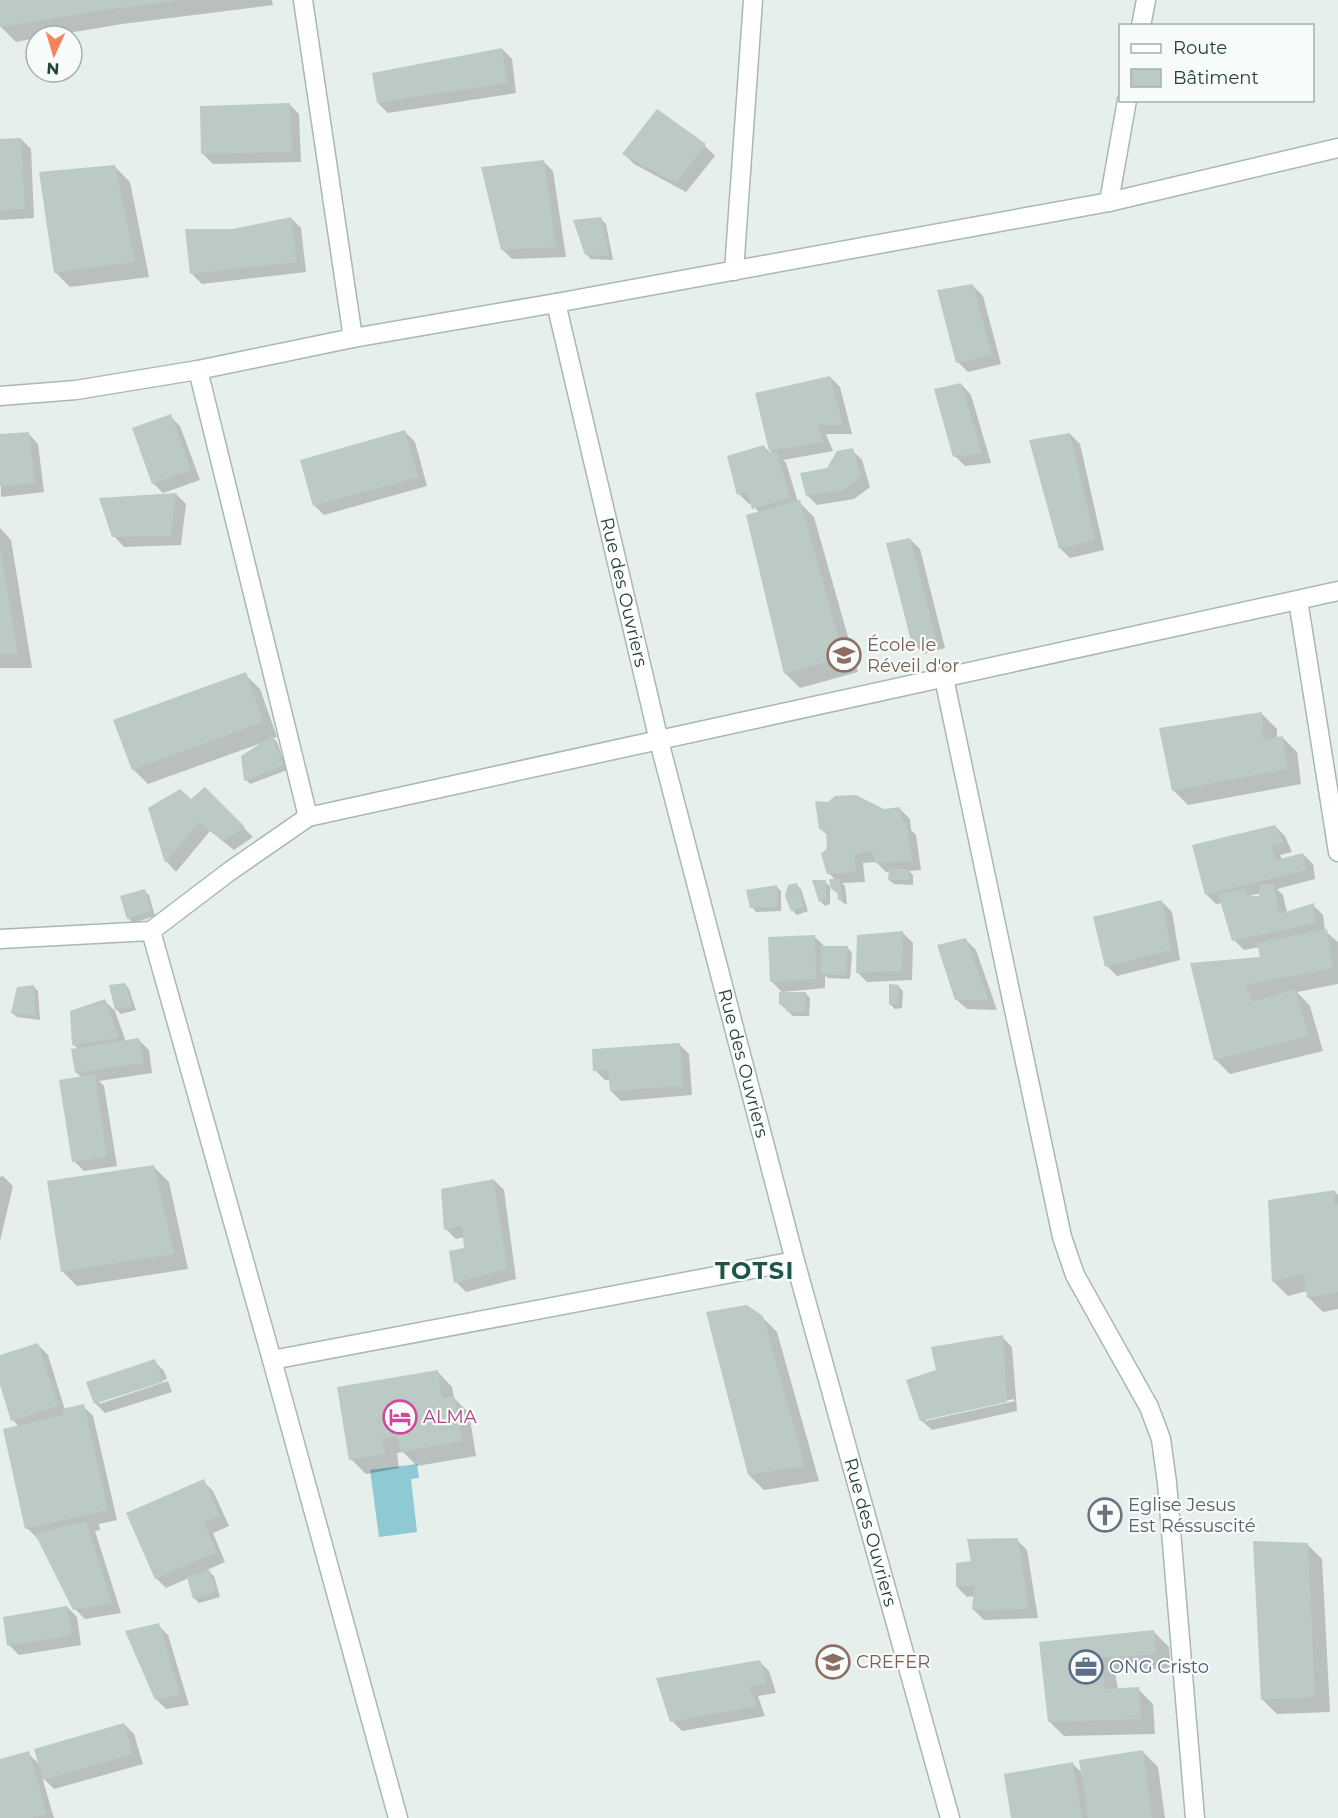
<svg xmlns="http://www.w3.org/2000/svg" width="1338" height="1818" font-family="Montserrat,sans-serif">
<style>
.water{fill:#8ec9d4}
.shadow{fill:#0003;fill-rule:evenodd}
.building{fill:#bbcac4}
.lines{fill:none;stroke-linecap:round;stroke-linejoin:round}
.street-casing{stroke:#a8b8b2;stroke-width:21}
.street{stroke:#fff;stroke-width:18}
.labels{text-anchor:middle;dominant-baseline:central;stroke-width:4.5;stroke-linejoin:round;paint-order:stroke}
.street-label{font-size:18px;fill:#24423a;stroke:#f7fbf9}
.education-label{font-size:18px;fill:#785e54;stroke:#f7fbf9;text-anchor:start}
.hotel-label{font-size:18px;fill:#b23c85;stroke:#f7fbf9;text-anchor:start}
.worship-label{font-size:18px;fill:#5b616d;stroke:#f7fbf9;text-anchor:start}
.service-label{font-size:18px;fill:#4e5e75;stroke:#f7fbf9;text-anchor:start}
.district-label{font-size:24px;font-weight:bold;letter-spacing:1.5px;fill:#1f5548;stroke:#f7fbf9}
</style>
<rect width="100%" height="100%" fill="#e6efeb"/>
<path class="water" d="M417 1464 419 1478 411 1479 417 1532 379 1537 370 1470Z"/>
<path class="shadow" d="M0 0H272L273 5 122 24 50 36H36V38L16 42 1 27Z
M502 49 512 59 516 93 388 113 378 103Z
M289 104 299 114 301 162 213 164 203 154Z
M657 111 705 146 715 156 686 192 634 164 624 154Z
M21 139 31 149 34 218 0 220V140Z
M543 161 553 171 566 257 512 259 502 249Z
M115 167 130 182 149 277 70 287 55 272Z
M291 218 301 228 306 272 202 284 192 274 233 231Z
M601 219 606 224 613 260 591 259 586 254Z
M973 286 983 296 1001 364 968 372 958 362Z
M830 377 840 387 852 434H826L833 451 783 460 786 463 798 502H799L814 517 858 672 800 688 785 673 759 513 752 503 749 504 739 494 764 446 772 455 756 394Z
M961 384 971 395 991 463 965 466 955 456Z
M170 416 180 426 200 480 163 493 153 483Z
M405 432 415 442 427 486 324 515 314 505Z
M28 433 38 444 44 492 1 497 0 436Z
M1070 434 1080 444 1104 550 1070 558 1060 548Z
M852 450 862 460 870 487 854 499 817 505 807 495 828 469Z
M176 494 186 504 181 545 124 547 114 536Z
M0 528 11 540 32 668H0Z
M910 539 920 549 945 648 924 654 914 644Z
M245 674 260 689 277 737 273 738 277 742 287 770 250 784 246 780 264 742 148 784 133 769Z
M1262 714 1277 729V738L1282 737 1297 752 1301 784 1188 805 1173 790Z
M205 789 253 837 234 850 210 831 176 872 167 862 150 809 191 801Z
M900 809 910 819 911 830 916 835 921 870 909 871 913 875V885L894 884 889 880 890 872H886L876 862 863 863 865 882 842 883 845 886 847 904H845L840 900 839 894 832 889 836 881 829 873 828 836 820 828 884 811Z
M1275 826 1285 836 1292 852 1280 855 1282 860 1303 854 1313 864 1315 879 1277 889 1283 895 1287 913 1313 905 1323 915 1325 931 1338 942V984L1297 992 1310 1006 1323 1051 1230 1074 1215 1059 1192 965 1262 958 1259 947 1244 950 1234 940 1222 903 1216 904 1206 894ZM1261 893 1260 897H1249V896Z
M825 882 830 886V904L825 906 820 901Z
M796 884 801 889 808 911 797 915 792 910Z
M777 887 781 891V911L756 912 752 907Z
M144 891 149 895 155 916 133 923 128 918Z
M1162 902 1172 912 1180 960 1117 976 1107 966Z
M903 933 913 943 912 980 867 982 857 972Z
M814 936 824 946 848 948 852 953 850 979 828 978 825 976V988L782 992 771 981Z
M966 940 976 950 997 1010 967 1009 956 999Z
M125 984 129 989 136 1010 121 1014 116 1009Z
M898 986 903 991 902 1008 895 1009 890 1004Z
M34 987 38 991 40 1020 17 1017 12 1013Z
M805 993 810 998 809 1016H793L780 1004Z
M105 1001 115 1011 126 1042 139 1040 149 1050 152 1073 99 1081 104 1086 117 1166 84 1171 74 1161 82 1078 76 1072 78 1049 73 1044Z
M679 1044 689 1054 692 1095 621 1101 611 1091V1080H605L595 1070Z
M154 1167 169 1182 188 1269 77 1286 62 1271Z
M3 1176 13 1186 0 1241V1177Z
M494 1180 504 1190 516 1279 466 1292 456 1282 466 1249 465 1237 456 1239 446 1229Z
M1335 1192 1338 1195V1309L1323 1312 1308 1297 1307 1291 1288 1296 1273 1281Z
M762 1317 777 1332 819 1481 764 1490 749 1475Z
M1002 1337 1012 1347 1017 1411 932 1430 921 1420 938 1371ZM1014 1399 1015 1401 925 1421V1418Z
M38 1345 48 1355 65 1410 83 1406 93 1416 117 1520 99 1524 100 1530 95 1531 121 1613 85 1619 75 1609 41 1542 27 1528 19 1427 13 1420 0 1380V1356Z
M154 1361 164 1371 167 1379 99 1401V1404L168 1381 172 1392 105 1413 95 1403Z
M437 1371 452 1387 454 1398 469 1413 476 1456 417 1466 403 1452 397 1453 399 1468 366 1474 351 1459Z
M203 1481 213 1491 229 1526 213 1533 225 1562 207 1570 214 1576 220 1597 199 1603 195 1599 189 1578 166 1588 156 1578Z
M1017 1540 1027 1550 1038 1618 984 1620 974 1610 975 1596 967 1597 957 1587 972 1562Z
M1307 1544 1322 1559 1330 1712 1277 1714 1262 1699Z
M67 1607 77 1617 81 1645 19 1655 9 1645Z
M158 1625 168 1635 189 1705 166 1709 156 1699Z
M1154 1632 1169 1647 1171 1668 1115 1672 1118 1690 1138 1689 1153 1704 1155 1734 1064 1736 1049 1721 1041 1644Z
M759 1661 769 1671 776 1693 758 1696 765 1716 682 1731 672 1721Z
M124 1724 134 1734 143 1764 54 1789 42 1777 54 1818H0V1761L28 1753 40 1765Z
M1143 1752 1158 1767 1165 1818H1012L1073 1764 1082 1773Z"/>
<path class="building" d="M0 0H174V1L106 10 0 27Z
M502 48 507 83 377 103 372 73Z
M290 103 292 152 201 154 200 106Z
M657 109 706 144 676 183 622 154Z
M21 138 25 209 0 210V139Z
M544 160 556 247 501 250 481 167Z
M115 165 135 262 54 273 39 172Z
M291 217 297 262 190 274 185 229H233Z
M601 217 609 256 585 255 573 220Z
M973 284 992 355 956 363 937 290Z
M830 376 843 425H818L824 442 769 451 755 393Z
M961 383 982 453 953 457 934 389Z
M171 414 191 470 152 484 132 428Z
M405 430 418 477 313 506 300 460Z
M29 432 35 483 0 486V434Z
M1070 433 1095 540 1059 549 1029 440Z
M764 445 767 454 777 451 790 498 752 509 747 492 737 495 727 456Z
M853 448 861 476 844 490 806 496 800 473 827 468 837 451Z
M176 493 171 536 112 537 99 498Z
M800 500 844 657 784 674 746 515Z
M910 538 936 638 912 645 886 543Z
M0 550H1L18 654H0Z
M246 672 263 722 132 770 113 720Z
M1262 712 1263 740 1283 736 1287 769 1172 791 1159 728Z
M272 736 283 765 244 781 241 756Z
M205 787 245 827 223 841 199 822 165 863 148 808 180 789 191 799Z
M856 795 884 809 900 807 902 821 907 824 912 861 875 863 872 851 854 854 856 872 827 874 821 854 827 848 826 830 819 829 815 801 828 802 835 796Z
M1275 825 1283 842 1271 846 1276 860 1303 853 1306 870 1205 895 1192 845Z
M889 868 909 869V880H888Z
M829 879H840L843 900H838L837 890 831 889Z
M812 880H826V899L819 902Z
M797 883 804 906 791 911 785 896 788 885Z
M1260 884H1274L1279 914 1314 903 1315 923 1232 941 1218 894 1245 888 1247 896H1259Z
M777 885V907L750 908 746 890Z
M145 889 151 911 127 919 120 896Z
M1162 900 1171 950 1105 967 1093 917Z
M1327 929 1333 968 1246 985 1253 1002 1295 989 1309 1036 1214 1060 1190 963 1260 957 1257 943Z
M903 931 902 971 856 973 857 935Z
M815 935 816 979 770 982 768 937Z
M966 938 988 1000H955L937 945Z
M821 946H848L846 975 821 974Z
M125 983 132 1006 115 1010 109 985Z
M889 984 899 985 898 1004 889 1005Z
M34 985 36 1016 11 1013 17 987Z
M779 992H806L805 1012H787L785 1006 779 1004Z
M105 999 119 1038 72 1045 70 1011Z
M139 1038 143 1063 75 1073 71 1049Z
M680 1043 683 1086 610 1091 608 1070 593 1071 592 1049Z
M95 1074 107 1157 72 1162 59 1080Z
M154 1165 174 1254 61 1272 47 1181Z
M494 1179 507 1269 454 1283 449 1251 464 1248 462 1226 444 1230 441 1189Z
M1335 1190 1334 1205 1338 1204V1292L1307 1298 1304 1274 1272 1282 1268 1200Z
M747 1305 763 1316 805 1466 748 1475 706 1312Z
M1003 1335 1007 1402 920 1421 906 1380 936 1370 931 1347Z
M38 1343 58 1406 11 1421 0 1385V1355Z
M155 1359 163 1382 94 1404 86 1382Z
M438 1370 442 1398 454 1396 462 1441 401 1452 397 1436 382 1439 385 1454 349 1460 337 1387Z
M84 1404 108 1510 25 1529 3 1429 63 1415 70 1445 62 1409Z
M204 1479 220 1516 204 1523 217 1552 155 1579 126 1513Z
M86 1521 112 1603 73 1610 35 1534Z
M1018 1538 1029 1609 972 1610 974 1586 956 1587V1563L971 1561 967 1539Z
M1253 1541 1308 1543 1315 1697 1261 1700Z
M210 1570 216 1592 193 1599 187 1577Z
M67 1606 72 1635 7 1646 3 1617Z
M159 1623 180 1695 155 1700 125 1631Z
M1154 1630 1156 1654 1101 1658 1105 1689 1139 1687 1141 1719 1048 1722 1039 1642Z
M760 1660 767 1684 749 1687 757 1706 670 1722 656 1678Z
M124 1723 133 1754 43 1780 34 1749Z
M1143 1750 1152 1818H1088L1079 1760Z
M29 1751 47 1814 32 1818H0V1759Z
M1073 1762 1082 1818H1011L1004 1774Z"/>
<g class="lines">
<g class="street-casing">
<g id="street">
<path d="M303 0 353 338"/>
<path d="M1141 26 1146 0"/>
<path d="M1109 202 1127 100"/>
<path d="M734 271 753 0"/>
<path id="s1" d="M556 303 659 741 795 1261 950 1818"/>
<path d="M198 370 308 817"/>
<path d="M0 396 76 390 198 370 353 338 556 303 1109 202 1338 148"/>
<path d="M1298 600 1338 852"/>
<path d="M944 678 1062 1237 1075 1275 1149 1407 1161 1439 1167 1483 1195 1818"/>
<path d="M151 931 272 1360 398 1818"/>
<path d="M0 939 151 931 230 871 308 817 1338 591"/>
<path d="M272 1360 795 1261"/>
</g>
</g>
<use href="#street" class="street"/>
</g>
<defs>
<g id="school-ring" transform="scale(1.725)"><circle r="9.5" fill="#f7fbf9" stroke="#8d6e63" stroke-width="1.5"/><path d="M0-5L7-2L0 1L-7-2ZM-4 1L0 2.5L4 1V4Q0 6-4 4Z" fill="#8d6e63"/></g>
<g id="hotel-ring" transform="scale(1.725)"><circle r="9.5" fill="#f7fbf9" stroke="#d1479c" stroke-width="1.5"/><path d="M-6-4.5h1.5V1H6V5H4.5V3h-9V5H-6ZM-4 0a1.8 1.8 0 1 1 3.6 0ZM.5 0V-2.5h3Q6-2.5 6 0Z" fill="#d1479c"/></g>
<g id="church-ring" transform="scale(1.725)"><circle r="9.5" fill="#f7fbf9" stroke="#6b7280" stroke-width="1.5"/><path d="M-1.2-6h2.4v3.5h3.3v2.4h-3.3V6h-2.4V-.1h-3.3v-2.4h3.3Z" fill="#6b7280"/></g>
<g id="office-ring" transform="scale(1.725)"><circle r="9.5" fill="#f7fbf9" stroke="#5c6f8a" stroke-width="1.5"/><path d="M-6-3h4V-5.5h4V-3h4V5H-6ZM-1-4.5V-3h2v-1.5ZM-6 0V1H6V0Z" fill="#5c6f8a"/></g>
</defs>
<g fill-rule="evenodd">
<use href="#school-ring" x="844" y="655"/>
<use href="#hotel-ring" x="400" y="1417"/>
<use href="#church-ring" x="1105" y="1515"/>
<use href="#school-ring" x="833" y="1662"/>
<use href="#office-ring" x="1086" y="1667"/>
</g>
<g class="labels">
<g class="street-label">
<text stroke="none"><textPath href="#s1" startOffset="297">Rue des Ouvriers</textPath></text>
<text stroke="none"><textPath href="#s1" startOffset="783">Rue des Ouvriers</textPath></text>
<text stroke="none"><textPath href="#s1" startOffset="1269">Rue des Ouvriers</textPath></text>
</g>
<g class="education-label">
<text x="867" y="645">École le<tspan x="867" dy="21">Réveil d'or</tspan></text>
<text x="856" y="1662">CREFER</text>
</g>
<g class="hotel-label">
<text x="423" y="1417">ALMA</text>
</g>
<g class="worship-label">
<text x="1128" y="1505">Eglise Jesus<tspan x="1128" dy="21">Est Réssuscité</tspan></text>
</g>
<g class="service-label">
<text x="1109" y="1667">ONG Cristo</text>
</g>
<g class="district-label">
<text x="755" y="1270">TOTSI</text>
</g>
</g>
<rect x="1119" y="24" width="195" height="78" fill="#f7fbf9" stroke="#a3b1ad" stroke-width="1.5"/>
<rect x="1131" y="44" width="30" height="9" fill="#ffffff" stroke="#a3b1ad" stroke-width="1.5"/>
<text x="1173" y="54" font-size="18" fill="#24423a">Route</text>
<rect x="1131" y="69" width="30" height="18" fill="#bbcac4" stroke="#a3b1ad" stroke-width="1.5"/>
<text x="1173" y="84" font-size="18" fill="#24423a">Bâtiment</text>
<g transform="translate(54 54) rotate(184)"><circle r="28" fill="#f7fbf9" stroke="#a3b1ad" stroke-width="1.5"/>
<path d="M0-4.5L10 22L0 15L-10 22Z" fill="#f4845f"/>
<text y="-9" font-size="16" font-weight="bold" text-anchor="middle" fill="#24423a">N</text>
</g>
</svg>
